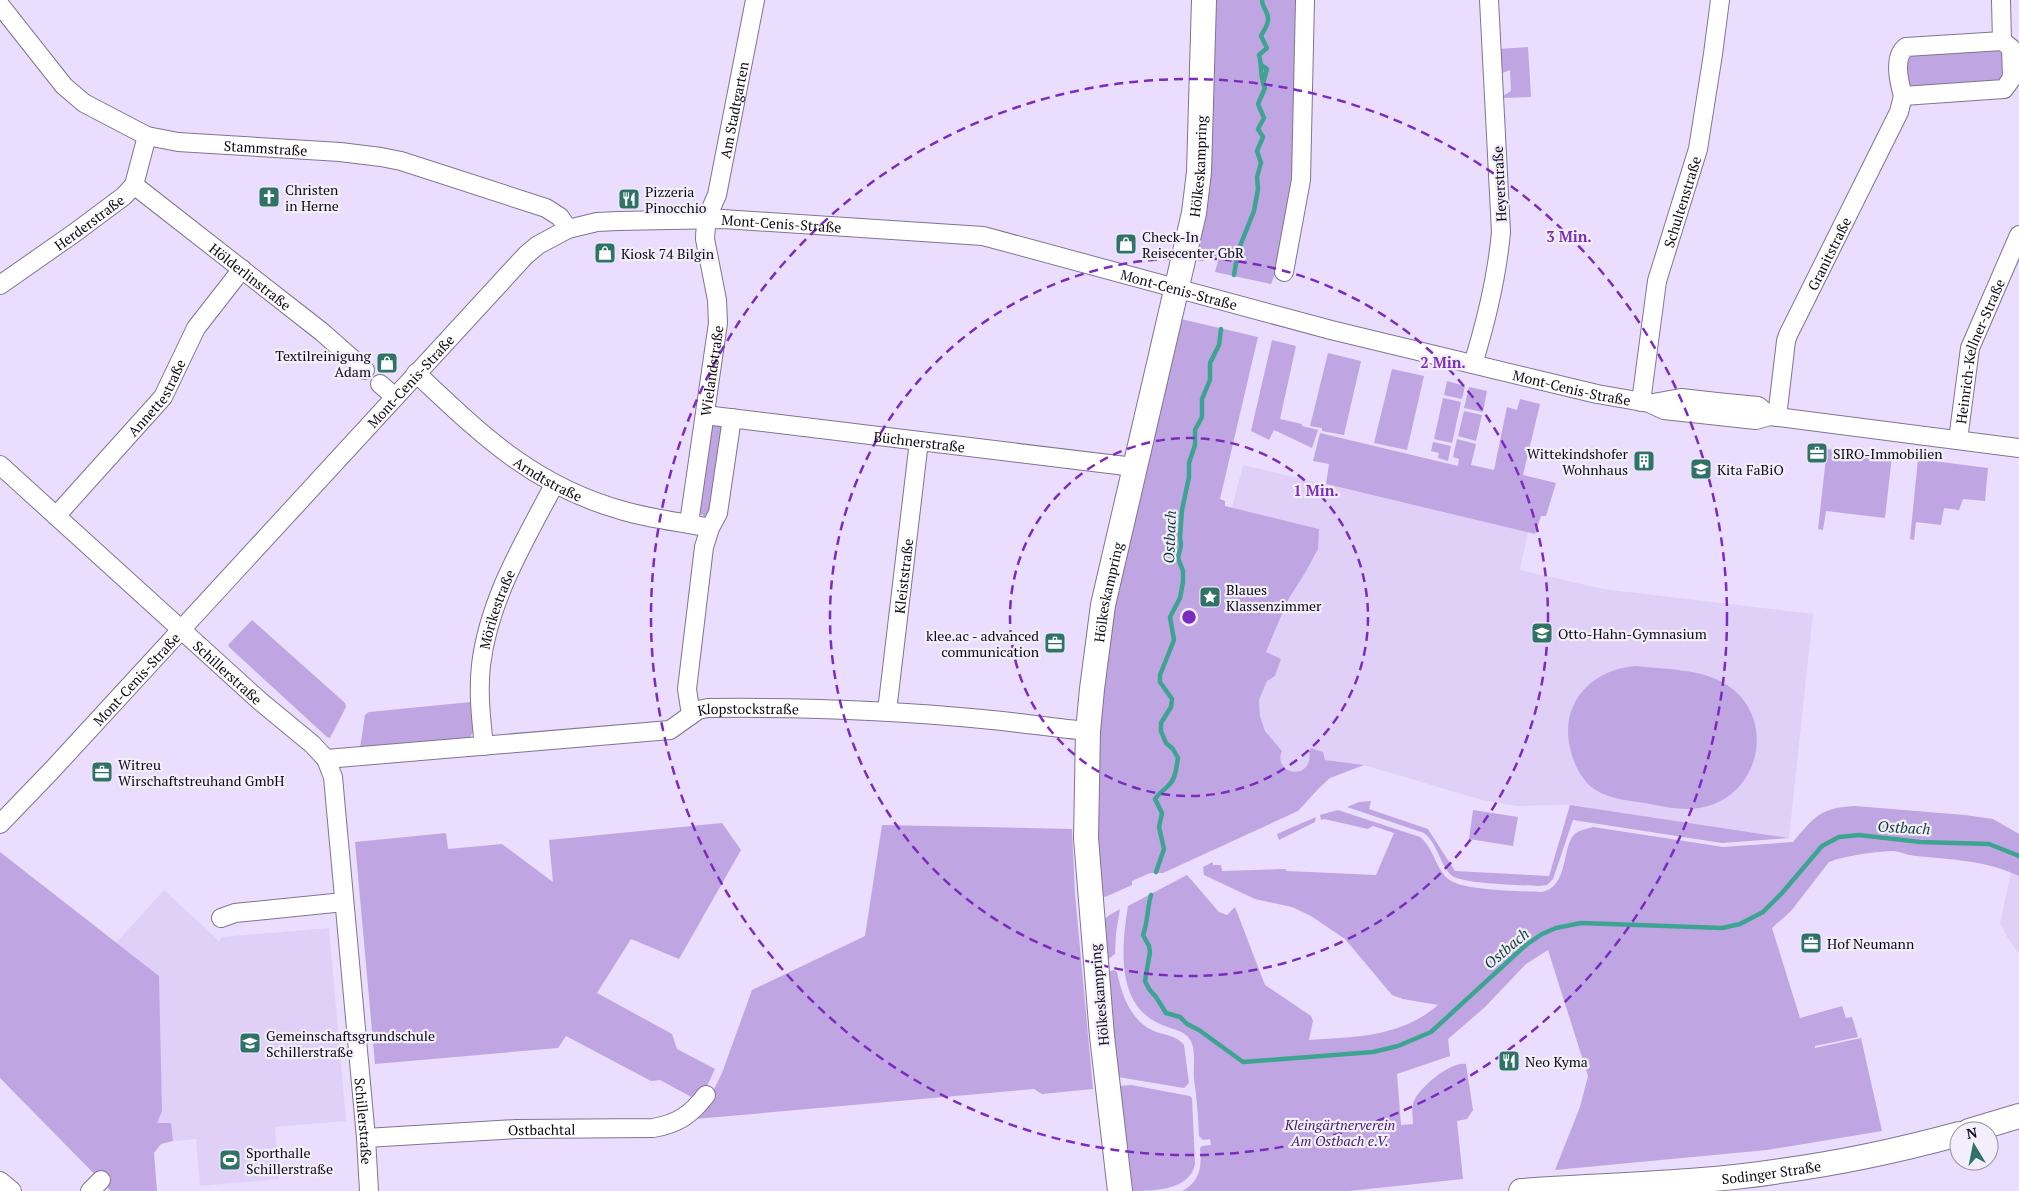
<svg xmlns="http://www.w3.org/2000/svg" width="2019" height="1191" font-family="'PT Serif',serif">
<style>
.built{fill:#e0d0f8}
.green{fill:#bfa6e3}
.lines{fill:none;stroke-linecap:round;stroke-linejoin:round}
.stream{stroke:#3ea492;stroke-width:4.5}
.minor-casing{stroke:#807492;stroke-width:20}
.secondary-casing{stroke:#807492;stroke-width:26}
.minor{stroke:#fff;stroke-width:18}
.secondary{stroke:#fff;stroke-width:24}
.ring{fill:none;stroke:#7b2cbf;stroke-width:2.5;stroke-dasharray:9 6}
.labels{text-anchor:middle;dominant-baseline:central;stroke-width:4.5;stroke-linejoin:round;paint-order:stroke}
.street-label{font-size:14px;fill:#0d0913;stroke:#f3eefb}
.poi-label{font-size:14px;fill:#0d0913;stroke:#f3eefb;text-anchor:start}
.park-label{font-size:14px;font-style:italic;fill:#431c69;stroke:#f3eefb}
.water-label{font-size:15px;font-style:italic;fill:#0e3c34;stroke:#f3eefb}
.centre{fill:#7b2cbf;stroke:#f3eefb;stroke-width:2.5}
.ring-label{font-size:15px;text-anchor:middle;font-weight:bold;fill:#7b2cbf;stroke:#f3eefb;stroke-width:4.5;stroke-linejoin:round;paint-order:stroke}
</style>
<rect width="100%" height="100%" fill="#eaddfe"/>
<path class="built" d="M1243 465 1528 532 1520 570 1603 589 1813 614 1789 838 1570 805 1517 806 1482 800 1364 765 1325 760 1309 751V762L1303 770 1294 772 1285 769 1280 760 1282 751 1265 731 1260 716 1259 700 1267 681 1281 659 1266 653 1288 600 1305 573 1319 529 1232 508Z
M2011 872 2019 876V954L2007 937 2000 923Z
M164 890 220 942 221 937 329 928 346 1121 275 1127 279 1179 200 1186 196 1139 173 1141 171 1123H157L116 943Z"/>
<path class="green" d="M1215 0H1300L1295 170 1280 269 1275 274 1271 284 1215 272 1219 257 1211 255 1203 261H1198Z
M1528 47 1531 97 1503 98 1501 97 1511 91 1510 70 1500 74 1498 49Z
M1996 49 2004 56 2007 72 2001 82 1912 87C1905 78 1903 62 1912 54Z
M1181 319 1258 337 1220 499 1225 501V506L1319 529 1318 549 1305 573 1288 600 1266 652 1281 659 1275 676 1267 681 1259 700 1260 716 1265 731 1282 751C1272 775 1314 782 1309 751L1311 748 1323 752 1325 760 1364 765 1330 778 1320 787 1298 811 1163 873H1150L1132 881V885L1105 897 1101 895 1098 870 1097 757 1114 598Z
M1272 340 1296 346 1280 419 1302 424V426L1318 430 1312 448 1274 430 1269 440 1251 431Z
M1328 353 1361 361 1344 435 1322 431V428L1310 426Z
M1392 369 1424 376 1407 450 1374 443Z
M1447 381 1465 386 1462 399 1444 395Z
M1469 387 1487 391 1483 412 1464 408Z
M1443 398 1461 402 1452 443 1434 439Z
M1520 399 1540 404 1523 475 1556 483 1546 516H1541L1535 534 1326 484 1329 464 1313 461 1320 433 1458 466 1459 459 1453 457 1457 439 1476 444 1471 465 1494 470 1507 407 1517 410Z
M1464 411 1482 415 1476 441 1458 436Z
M713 424 723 426 712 511 706 517 698 513 711 425Z
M1433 442 1451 446 1448 461 1438 458 1439 453 1431 451Z
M1827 449 1892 456 1885 518 1826 511 1823 530 1818 529Z
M1918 459 1988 468 1985 501 1963 499 1959 510 1944 508 1941 525 1916 522 1914 540 1910 539Z
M252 620 345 703 346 707 330 738 327 737 229 647 228 645Z
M1635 666C1663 669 1704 669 1727 685 1779 719 1759 799 1699 808 1683 811 1666 807 1650 804 1629 800 1606 800 1589 785 1580 776 1574 764 1571 752 1558 706 1589 670 1635 666Z
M471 702 474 729 470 738 360 748 365 715 369 712Z
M1371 801 1369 809 1428 829 1455 871 1549 876 1570 805 1789 838 1722 843 1573 820 1553 879 1547 885 1538 886C1523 885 1459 884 1451 875 1439 863 1438 844 1424 833L1347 807 1359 802Z
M1855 806 1965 815 1993 819 2019 834V876C1985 860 1953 860 1917 856 1909 856 1902 852 1894 851 1879 851 1843 856 1829 862L1791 911 1772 928 1800 1018 1842 1006 1846 1018 1852 1017 1858 1037 1815 1046V1048L1861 1038 1882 1131 1767 1150 1555 1170 1580 1107 1588 1076 1548 950 1526 964 1485 1007 1448 1039 1450 1056 1397 1074 1401 1125 1413 1124C1413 1116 1411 1108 1414 1101 1420 1087 1451 1061 1466 1064L1473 1110 1467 1119 1457 1121 1463 1179 1349 1191H1182C1200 1182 1202 1166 1200 1148L1202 1146 1211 1145 1210 1139 1203 1140 1199 1136C1198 1117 1197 1098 1194 1079 1193 1067 1196 1052 1191 1041 1184 1029 1169 1029 1158 1023 1115 1003 1122 944 1128 906L1187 875 1219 912 1227 915 1235 907 1265 985 1311 1016 1313 1021 1309 1040C1356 1037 1401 1037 1438 1005L1403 999 1392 995 1345 939 1311 916 1292 907 1255 899 1204 875 1203 867 1213 862V865H1221L1222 871 1285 869 1287 871 1376 875 1394 833 1373 826 1368 829 1324 819 1321 820 1320 815 1338 810 1420 837C1433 847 1435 866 1447 878 1459 891 1522 891 1541 892 1567 888 1562 854 1572 837 1577 830 1586 829 1593 827L1723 847 1793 842C1815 816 1820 808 1855 806Z
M1473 810 1518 817 1513 846 1469 839Z
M1316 817 1315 822 1279 840 1277 834Z
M722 823 741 850 679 959 631 939 597 993 672 1034 677 1049 715 1069 705 1090 697 1100 660 1080 651 1081 566 1036 558 1048 375 1064 355 842 446 833 448 849 502 844 553 882 549 840Z
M882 825 1072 829 1075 894 1093 1089 1042 1094 1034 1089 684 1120 710 1097 722 1073 752 990 865 936Z
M0 852 159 976 162 1111 157 1123H171L173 1141 161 1144 154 1153 157 1191H111L0 1078Z
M1120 909 1116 933 1115 954 1107 960 1104 920 1108 916Z
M1114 970 1117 972C1122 996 1131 1022 1156 1032 1166 1035 1177 1036 1184 1045L1189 1083 1184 1088 1118 1077 1114 1035 1112 1034 1108 972Z
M1131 1085 1190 1096 1192 1098 1195 1164C1190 1191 1152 1191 1129 1191L1119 1086Z"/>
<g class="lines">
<path class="stream" d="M1263 66 1267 69 1263 84
M1234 275 1238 251 1254 211 1258 189 1257 177 1261 163 1257 151 1263 137 1258 129 1264 118 1258 104 1265 88C1259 75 1263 69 1259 55L1267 48 1261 36C1263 31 1268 26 1268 20 1269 12 1262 8 1262 0
M1156 872 1164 849 1159 827 1162 813 1155 799C1159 793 1163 791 1168 786 1176 779 1176 768 1178 758L1173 749 1166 743 1161 731V723L1171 707 1172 699 1160 682V675L1174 640 1170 617 1180 598 1183 582V571L1178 558 1181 545 1180 537 1182 510 1189 477V463L1195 445V430L1202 417V399L1210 380V363L1219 345 1221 329
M1151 895C1147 909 1148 922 1143 935L1149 946 1150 952 1145 981 1149 989 1156 997 1166 1013 1180 1017 1187 1024 1199 1030 1243 1062 1373 1052 1398 1046 1431 1032 1526 945 1542 934 1556 928 1581 923 1722 928 1740 924 1763 912 1782 893 1822 846 1839 837 1859 835 1920 842 1989 844 2019 856"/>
<g class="minor-casing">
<g id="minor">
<path d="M2001 0 2002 41"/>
<path id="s1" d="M0 5 64 86 84 103 147 136 178 142 340 152 381 157 401 161 546 208 560 217 568 229"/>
<path d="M2002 41 2011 48 2012 78 2004 89 1903 96C1899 82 1893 57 1906 47Z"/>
<path id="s2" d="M134 185 322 332 365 370"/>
<path d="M1284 272 1301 180 1305 0"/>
<path id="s3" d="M0 285 73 234 124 196 134 185 147 136"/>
<path d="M1473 364C1486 322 1497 276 1501 232L1489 0"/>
<path id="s4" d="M416 373C482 435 533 486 624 511 652 519 681 522 710 528"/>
<path d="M380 384 395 397"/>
<path id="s5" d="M1641 402 1657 281 1698 149 1713 54 1720 0"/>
<path d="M1653 403 1681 398 1726 403 1758 406 1770 416"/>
<path id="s6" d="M705 415 1134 467"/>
<path id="s7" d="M1777 417 1786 341 1788 335 1899 112 1903 96"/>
<path id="s8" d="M1958 440 1970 348 2019 235"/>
<path id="s9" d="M0 465 261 702 312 744 326 759 333 777 366 1138 369 1191"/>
<path id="s10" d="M56 516 163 397 196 328 242 269"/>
<path id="s11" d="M689 523 718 323 717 300 705 239C705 223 710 210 717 195L755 0"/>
<path id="s12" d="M887 711 919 441"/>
<path d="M691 715 687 689 704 547 710 528 718 513 732 418"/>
<path id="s13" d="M484 746C481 719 478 692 481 665 489 599 524 542 554 485"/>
<path id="s14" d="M326 759 670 730 698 710 708 708C799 707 891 710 982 719 1018 722 1053 728 1088 731"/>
<path id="s15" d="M0 824 52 770 526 255 538 245 568 229 597 222 618 221 723 219 983 236 1331 330 1597 394 1649 403 1664 410 1756 420 1770 416 2019 448"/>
<path d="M221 918 235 913 344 902"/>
<path id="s16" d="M366 1138 516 1129 653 1128C677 1124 691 1115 706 1095"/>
<path d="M0 1181 12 1191"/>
<path d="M90 1191 101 1180"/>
</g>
</g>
<g class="secondary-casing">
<g id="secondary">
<path d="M1969 1131 2019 1116"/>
<path id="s17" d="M1120 1191 1102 1036 1086 838 1088 731 1092 689 1103 605 1194 213 1199 172 1204 0"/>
<path id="s18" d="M1521 1191C1607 1185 1695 1184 1780 1171 1840 1163 1900 1150 1959 1134"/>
</g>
</g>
<use href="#minor" class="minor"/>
<use href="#secondary" class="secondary"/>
</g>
<g class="ring">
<circle cx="1189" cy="617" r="179"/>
<circle cx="1189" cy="617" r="359"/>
<circle cx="1189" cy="617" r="538"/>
</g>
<defs>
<g id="church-square" transform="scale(1.125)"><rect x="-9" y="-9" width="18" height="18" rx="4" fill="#2f7366" stroke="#f3eefb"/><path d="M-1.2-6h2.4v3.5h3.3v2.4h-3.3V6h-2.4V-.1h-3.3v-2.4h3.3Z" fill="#fff"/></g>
<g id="restaurant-square" transform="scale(1.125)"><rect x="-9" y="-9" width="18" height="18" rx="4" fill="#2f7366" stroke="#f3eefb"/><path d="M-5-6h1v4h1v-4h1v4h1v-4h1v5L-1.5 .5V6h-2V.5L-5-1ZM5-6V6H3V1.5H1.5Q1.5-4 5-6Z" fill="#fff"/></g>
<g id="shop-square" transform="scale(1.125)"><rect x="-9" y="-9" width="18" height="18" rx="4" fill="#2f7366" stroke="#f3eefb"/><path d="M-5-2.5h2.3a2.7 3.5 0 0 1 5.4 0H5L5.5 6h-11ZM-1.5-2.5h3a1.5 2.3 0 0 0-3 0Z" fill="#fff"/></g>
<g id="office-square" transform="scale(1.125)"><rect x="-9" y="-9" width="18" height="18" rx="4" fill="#2f7366" stroke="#f3eefb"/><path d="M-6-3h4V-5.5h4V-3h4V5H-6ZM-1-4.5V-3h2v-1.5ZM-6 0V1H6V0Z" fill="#fff"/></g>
<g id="building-square" transform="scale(1.125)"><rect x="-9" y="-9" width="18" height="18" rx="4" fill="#2f7366" stroke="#f3eefb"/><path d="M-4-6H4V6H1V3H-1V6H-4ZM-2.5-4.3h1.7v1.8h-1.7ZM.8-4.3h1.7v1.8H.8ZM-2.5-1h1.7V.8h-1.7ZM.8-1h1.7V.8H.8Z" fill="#fff"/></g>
<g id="school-square" transform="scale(1.125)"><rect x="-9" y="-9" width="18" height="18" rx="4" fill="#2f7366" stroke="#f3eefb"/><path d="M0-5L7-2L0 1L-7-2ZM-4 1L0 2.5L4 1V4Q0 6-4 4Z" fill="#fff"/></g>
<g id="sight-square" transform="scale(1.125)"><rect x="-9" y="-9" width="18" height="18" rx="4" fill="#2f7366" stroke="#f3eefb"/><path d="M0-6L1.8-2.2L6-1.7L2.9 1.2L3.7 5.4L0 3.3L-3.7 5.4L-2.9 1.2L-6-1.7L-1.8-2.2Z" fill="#fff"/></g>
<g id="stadium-square" transform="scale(1.125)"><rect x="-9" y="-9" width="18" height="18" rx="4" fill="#2f7366" stroke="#f3eefb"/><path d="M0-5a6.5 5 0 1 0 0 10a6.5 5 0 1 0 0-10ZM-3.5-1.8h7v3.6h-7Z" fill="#fff"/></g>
</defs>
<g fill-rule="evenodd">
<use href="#church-square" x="269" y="197"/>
<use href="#restaurant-square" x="629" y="199"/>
<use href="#shop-square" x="1126" y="244"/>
<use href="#shop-square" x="605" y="253"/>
<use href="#shop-square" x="387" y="363"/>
<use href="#office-square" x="1817" y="453"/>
<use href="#building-square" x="1644" y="461"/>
<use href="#school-square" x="1701" y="469"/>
<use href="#sight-square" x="1210" y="597"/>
<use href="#school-square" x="1542" y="633"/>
<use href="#office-square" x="1055" y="643"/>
<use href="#office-square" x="102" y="772"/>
<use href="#office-square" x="1811" y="943"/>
<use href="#school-square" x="250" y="1043"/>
<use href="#restaurant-square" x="1509" y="1061"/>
<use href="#stadium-square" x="230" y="1160"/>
</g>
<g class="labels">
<g class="street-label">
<text stroke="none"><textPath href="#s11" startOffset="420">Am Stadtgarten</textPath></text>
<text stroke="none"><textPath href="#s1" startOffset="320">Stammstraße</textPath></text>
<text stroke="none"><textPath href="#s17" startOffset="1038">Hölkeskampring</textPath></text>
<text transform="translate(1499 184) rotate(-93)">Heyerstraße</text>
<text stroke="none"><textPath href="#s5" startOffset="205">Schultenstraße</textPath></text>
<text stroke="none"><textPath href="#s3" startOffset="109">Herderstraße</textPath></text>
<text stroke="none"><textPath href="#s15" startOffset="1039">Mont-Cenis-Straße</textPath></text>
<text stroke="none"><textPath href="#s7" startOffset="174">Granitstraße</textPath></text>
<text stroke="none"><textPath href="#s2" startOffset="148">Hölderlinstraße</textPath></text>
<text stroke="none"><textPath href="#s15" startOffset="1444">Mont-Cenis-Straße</textPath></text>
<text stroke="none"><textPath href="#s8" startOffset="92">Heinrich-Kellner-Straße</textPath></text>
<text stroke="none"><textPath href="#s11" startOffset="154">Wielandstraße</textPath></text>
<text stroke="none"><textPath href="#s15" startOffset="604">Mont-Cenis-Straße</textPath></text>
<text stroke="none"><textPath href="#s15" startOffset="1849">Mont-Cenis-Straße</textPath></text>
<text stroke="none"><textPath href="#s10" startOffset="156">Annettestraße</textPath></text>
<text stroke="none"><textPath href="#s6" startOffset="216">Büchnerstraße</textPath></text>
<text stroke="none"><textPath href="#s4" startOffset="170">Arndtstraße</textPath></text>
<text stroke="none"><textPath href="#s12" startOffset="136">Kleiststraße</textPath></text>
<text stroke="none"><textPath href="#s17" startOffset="602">Hölkeskampring</textPath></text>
<text stroke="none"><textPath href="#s13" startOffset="139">Mörikestraße</textPath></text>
<text stroke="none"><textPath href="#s9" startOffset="308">Schillerstraße</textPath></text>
<text stroke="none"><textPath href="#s15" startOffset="199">Mont-Cenis-Straße</textPath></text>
<text stroke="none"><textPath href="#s14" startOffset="430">Klopstockstraße</textPath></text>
<text transform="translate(1099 995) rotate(-95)">Hölkeskampring</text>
<text stroke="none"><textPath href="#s9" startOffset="804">Schillerstraße</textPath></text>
<text stroke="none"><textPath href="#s16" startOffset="176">Ostbachtal</textPath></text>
<text stroke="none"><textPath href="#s18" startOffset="251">Sodinger Straße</textPath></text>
</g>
<g class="poi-label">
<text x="285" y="189">Christen<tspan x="285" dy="16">in Herne</tspan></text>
<text x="645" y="191">Pizzeria<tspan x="645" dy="16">Pinocchio</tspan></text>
<text x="1142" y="236">Check-In<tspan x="1142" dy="16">Reisecenter GbR</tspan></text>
<text x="621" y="253">Kiosk 74 Bilgin</text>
<text x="371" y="355" text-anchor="end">Textilreinigung<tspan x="371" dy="16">Adam</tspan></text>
<text x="1628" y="453" text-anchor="end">Wittekindshofer<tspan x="1628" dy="16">Wohnhaus</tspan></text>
<text x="1833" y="453">SIRO-Immobilien</text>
<text x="1717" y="469">Kita FaBiO</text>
<text x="1226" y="589">Blaues<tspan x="1226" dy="16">Klassenzimmer</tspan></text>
<text x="1558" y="633">Otto-Hahn-Gymnasium</text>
<text x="1039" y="635" text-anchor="end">klee.ac - advanced<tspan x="1039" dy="16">communication</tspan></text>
<text x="118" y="764">Witreu<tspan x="118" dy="16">Wirschaftstreuhand GmbH</tspan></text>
<text x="1827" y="943">Hof Neumann</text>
<text x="266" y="1035">Gemeinschaftsgrundschule<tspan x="266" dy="16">Schillerstraße</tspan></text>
<text x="1525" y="1061">Neo Kyma</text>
<text x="246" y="1152">Sporthalle<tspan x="246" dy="16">Schillerstraße</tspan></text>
</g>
<g class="park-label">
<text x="1340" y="1124">Kleingärtnerverein<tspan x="1340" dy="16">Am Ostbach e.V.</tspan></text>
</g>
<g class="water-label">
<text transform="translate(1169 537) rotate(-88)">Ostbach</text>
<text transform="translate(1904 827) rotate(3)">Ostbach</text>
<text transform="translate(1506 948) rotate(-40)">Ostbach</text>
</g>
</g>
<circle cx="1189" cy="617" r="8" class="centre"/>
<g class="ring-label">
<text x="1569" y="242">3 Min.</text>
<text x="1443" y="368">2 Min.</text>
<text x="1316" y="496">1 Min.</text>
</g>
<g transform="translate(1974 1146) rotate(350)"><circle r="24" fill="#f3eefb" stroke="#97929e"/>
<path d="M0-4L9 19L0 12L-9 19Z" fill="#2f7366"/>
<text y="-8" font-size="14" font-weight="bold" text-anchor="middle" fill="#0d0913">N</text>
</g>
</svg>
